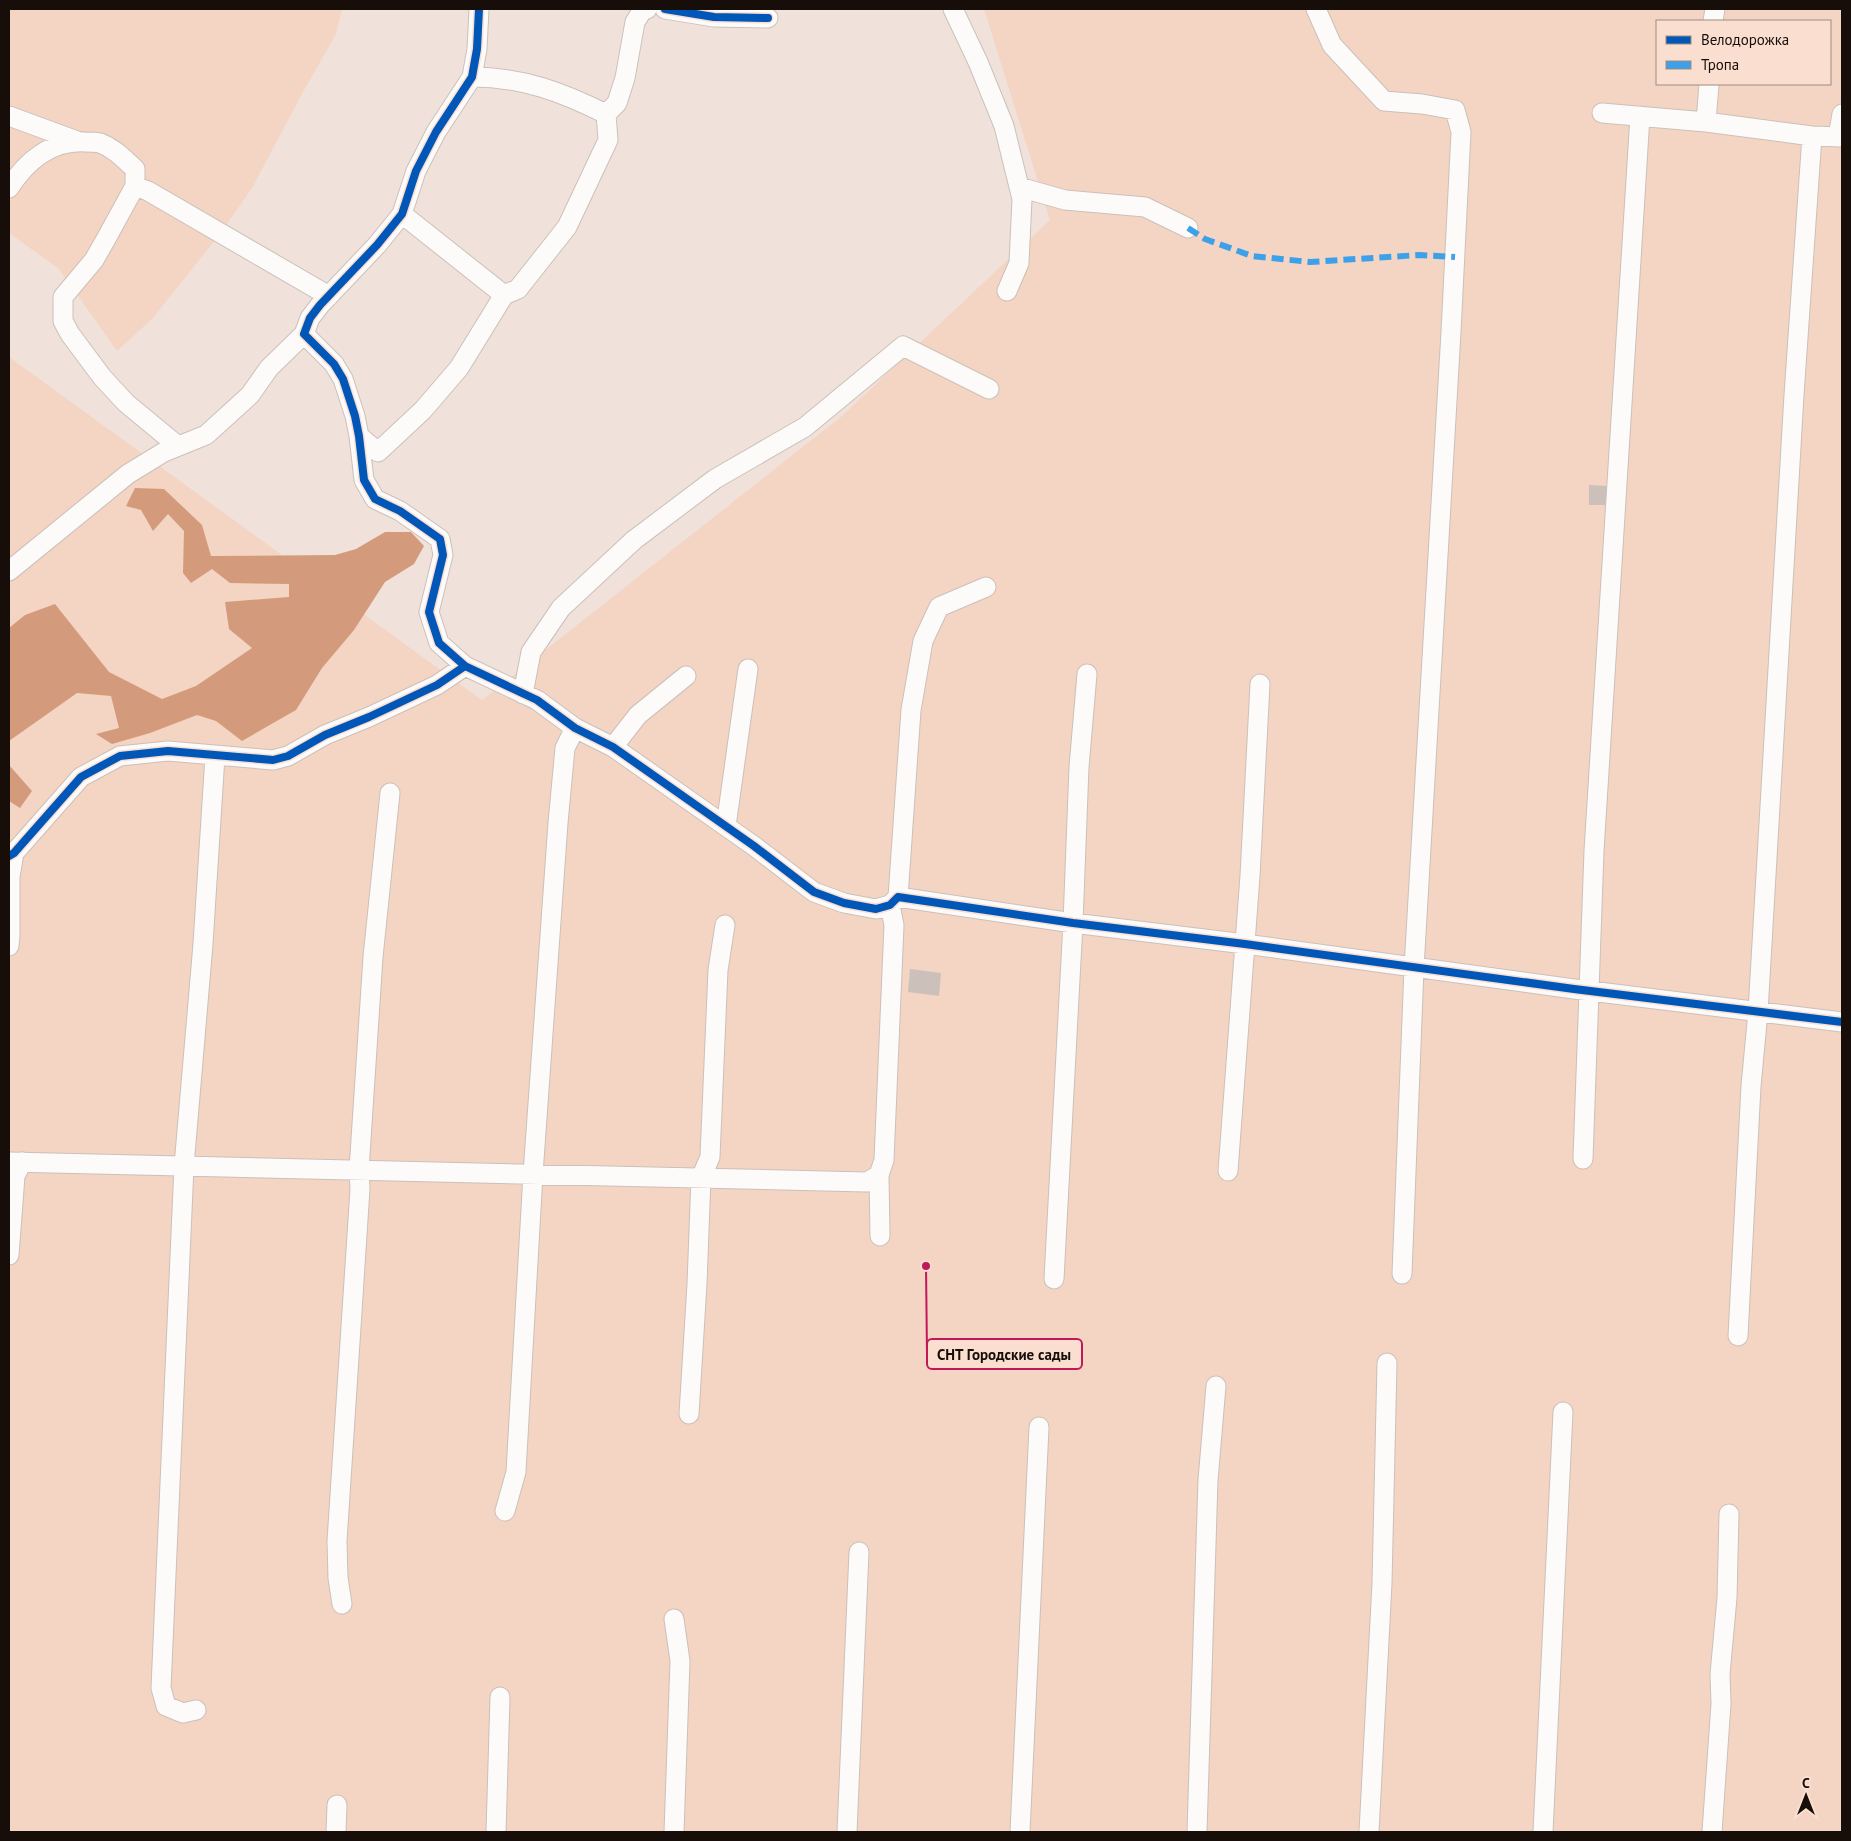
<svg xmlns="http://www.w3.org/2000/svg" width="1851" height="1841" font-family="'PT Sans',sans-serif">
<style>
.green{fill:#f4d4c3;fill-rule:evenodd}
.water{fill:#d39b7b}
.building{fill:#cbc0ba}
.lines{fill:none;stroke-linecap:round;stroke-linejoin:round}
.minor-casing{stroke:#cbc0ba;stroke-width:21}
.minor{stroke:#fdfbf9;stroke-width:19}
.quiet{stroke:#3da1e9;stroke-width:6;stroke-dasharray:12 6;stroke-linecap:butt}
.cycleway-casing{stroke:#faded0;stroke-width:11}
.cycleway{stroke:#0057b8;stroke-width:8}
.leader{fill:none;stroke:#c2185b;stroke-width:2}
.callout-dot{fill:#c2185b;stroke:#faded0;stroke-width:2}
.callout{fill:#faded0;stroke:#c2185b;stroke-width:2}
.callout-label{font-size:15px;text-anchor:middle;font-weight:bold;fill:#170e09}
</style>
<rect width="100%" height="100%" fill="#f0e2da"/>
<path class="green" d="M9 9H342L336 34 303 92 252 188 220 234 152 319 117 351 59 269 9 233Z
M984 9H1842V1832H9V357L482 700 842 416 1050 220ZM1657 21H1830V84H1657Z"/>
<path class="water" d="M135 488 164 489 202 525 211 556 335 555 356 549 385 532H411L424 546 414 564 385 582 354 630 322 668 296 710 242 741 216 721 197 715 150 733 112 744 96 734 119 728 111 696 77 693 9 741V628L25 615 55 604 109 672 162 699 196 686 252 648 229 629 225 602 289 597V584L230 583 212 569 191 583 183 573 184 531 168 514 153 531 141 510 126 506Z
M9 765 32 791 20 808 9 801Z"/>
<path class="building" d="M1589 485 1607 486 1606 505H1589Z
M910 969 941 973 939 996 908 992Z"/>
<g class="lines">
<g class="minor-casing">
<path id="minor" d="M479 9 477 49 472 77 436 132 416 171 402 214 377 245 320 305 310 318 304 334 334 364 343 379 355 416 359 436 364 480 375 499 400 511 440 539 443 555 429 612 439 643 465 666 537 700 575 728 613 747 754 846 814 892 844 903 876 909 890 905 898 897 1073 923 1245 944 1574 989 1842 1022
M665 9 714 17 768 18
M953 9 978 62 1004 126 1022 199 1019 263 1007 291
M1316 9 1332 45 1384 101 1422 104 1455 110 1461 132 1451 332 1414 968 1402 1274
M1713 21 1715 9
M472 77C522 77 562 92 606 114L617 103 625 78 635 22 642 11 647 9
M1602 113 1706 122 1812 136 1842 137
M9 116 77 141
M1706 122 1709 84
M1838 137 1842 114
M135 186 148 191 329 296
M1019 187 1065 200 1145 207 1188 228
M9 188C26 162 51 140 85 142 90 142 96 142 100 143 114 148 124 159 135 169V186L106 239 94 260 63 297V321L70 334 102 377 126 403 178 446
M402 214 504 295
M359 436 378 452 423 410 459 368 504 295 518 289 567 227 608 140 606 114
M9 571 128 474 164 452 206 435 250 395 269 368 304 334
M523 694 531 652 561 608 634 540 715 479 805 427 903 346 989 389
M613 747 638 715 686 676
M726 826 748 669
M9 856 14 853 81 777 120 756 168 751 273 760 288 756 325 735 369 717 437 685 465 666
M898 897 911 710 923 641 939 607 986 587
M9 946 10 935V877L14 853
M1583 1159 1594 851 1640 116
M9 1162 867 1182 879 1175 884 1160 894 925 890 905
M1228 1171 1250 876 1260 684
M879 1175 880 1236
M9 1255 15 1176 22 1162
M1054 1279 1073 923 1079 767 1087 674
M1738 1336 1751 1086 1758 1012 1794 395 1812 136
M689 1414 697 1284 701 1178 710 1157 718 970 725 925
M505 1511 516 1472 533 1174 558 823 565 748 575 728
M342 1604 338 1578 337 1541 360 1189 359 1170 373 957 390 793
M196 1710 183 1713 166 1706 161 1688 184 1166 203 944 215 756
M336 1832 337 1805
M496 1832 500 1697
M674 1832 680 1661 674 1619
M847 1832 859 1552
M1020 1832 1039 1427
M1197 1832 1208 1480 1216 1386
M1369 1832 1382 1583 1387 1363
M1543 1832 1563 1412
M1712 1832 1721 1704 1720 1674 1727 1598 1729 1514"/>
</g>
<use href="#minor" class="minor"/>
<path class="quiet" d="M1188 228 1205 239 1252 256 1310 262 1419 255 1455 257"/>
<g class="cycleway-casing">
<path id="cycleway" d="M479 9 477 49 472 77 436 132 416 171 402 214 377 245 320 305 310 318 304 334 334 364 343 379 355 416 359 436 364 480 375 499 400 511 440 539 443 555 429 612 439 643 465 666 537 700 575 728 613 747 754 846 814 892 844 903 876 909 890 905 898 897 1073 923 1245 944 1574 989 1842 1022
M665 9 714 17 768 18
M9 856 14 853 81 777 120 756 168 751 273 760 288 756 325 735 369 717 437 685 465 666"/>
</g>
<use href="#cycleway" class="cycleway"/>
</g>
<path class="leader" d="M926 1266L927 1354"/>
<circle class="callout-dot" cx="926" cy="1266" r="5"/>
<rect class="callout" x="927" y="1339" width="155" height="30" rx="5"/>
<g class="callout-label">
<text x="1004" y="1360">СНТ Городские сады</text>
</g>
<rect width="1851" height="1841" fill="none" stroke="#170e09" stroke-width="20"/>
<rect x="1656" y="20" width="175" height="65" fill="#faded0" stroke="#9f8b80"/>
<rect x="1666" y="36" width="25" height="8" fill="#0057b8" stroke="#9f8b80"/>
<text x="1701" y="45" font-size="15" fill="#170e09">Велодорожка</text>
<rect x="1666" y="61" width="25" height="8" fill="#3da1e9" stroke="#9f8b80"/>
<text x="1701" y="70" font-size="15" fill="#170e09">Тропа</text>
<g transform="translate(1806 1796)" stroke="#faded0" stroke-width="4" paint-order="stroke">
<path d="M0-4L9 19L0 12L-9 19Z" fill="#170e09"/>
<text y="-8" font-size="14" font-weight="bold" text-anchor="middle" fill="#170e09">С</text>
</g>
</svg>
